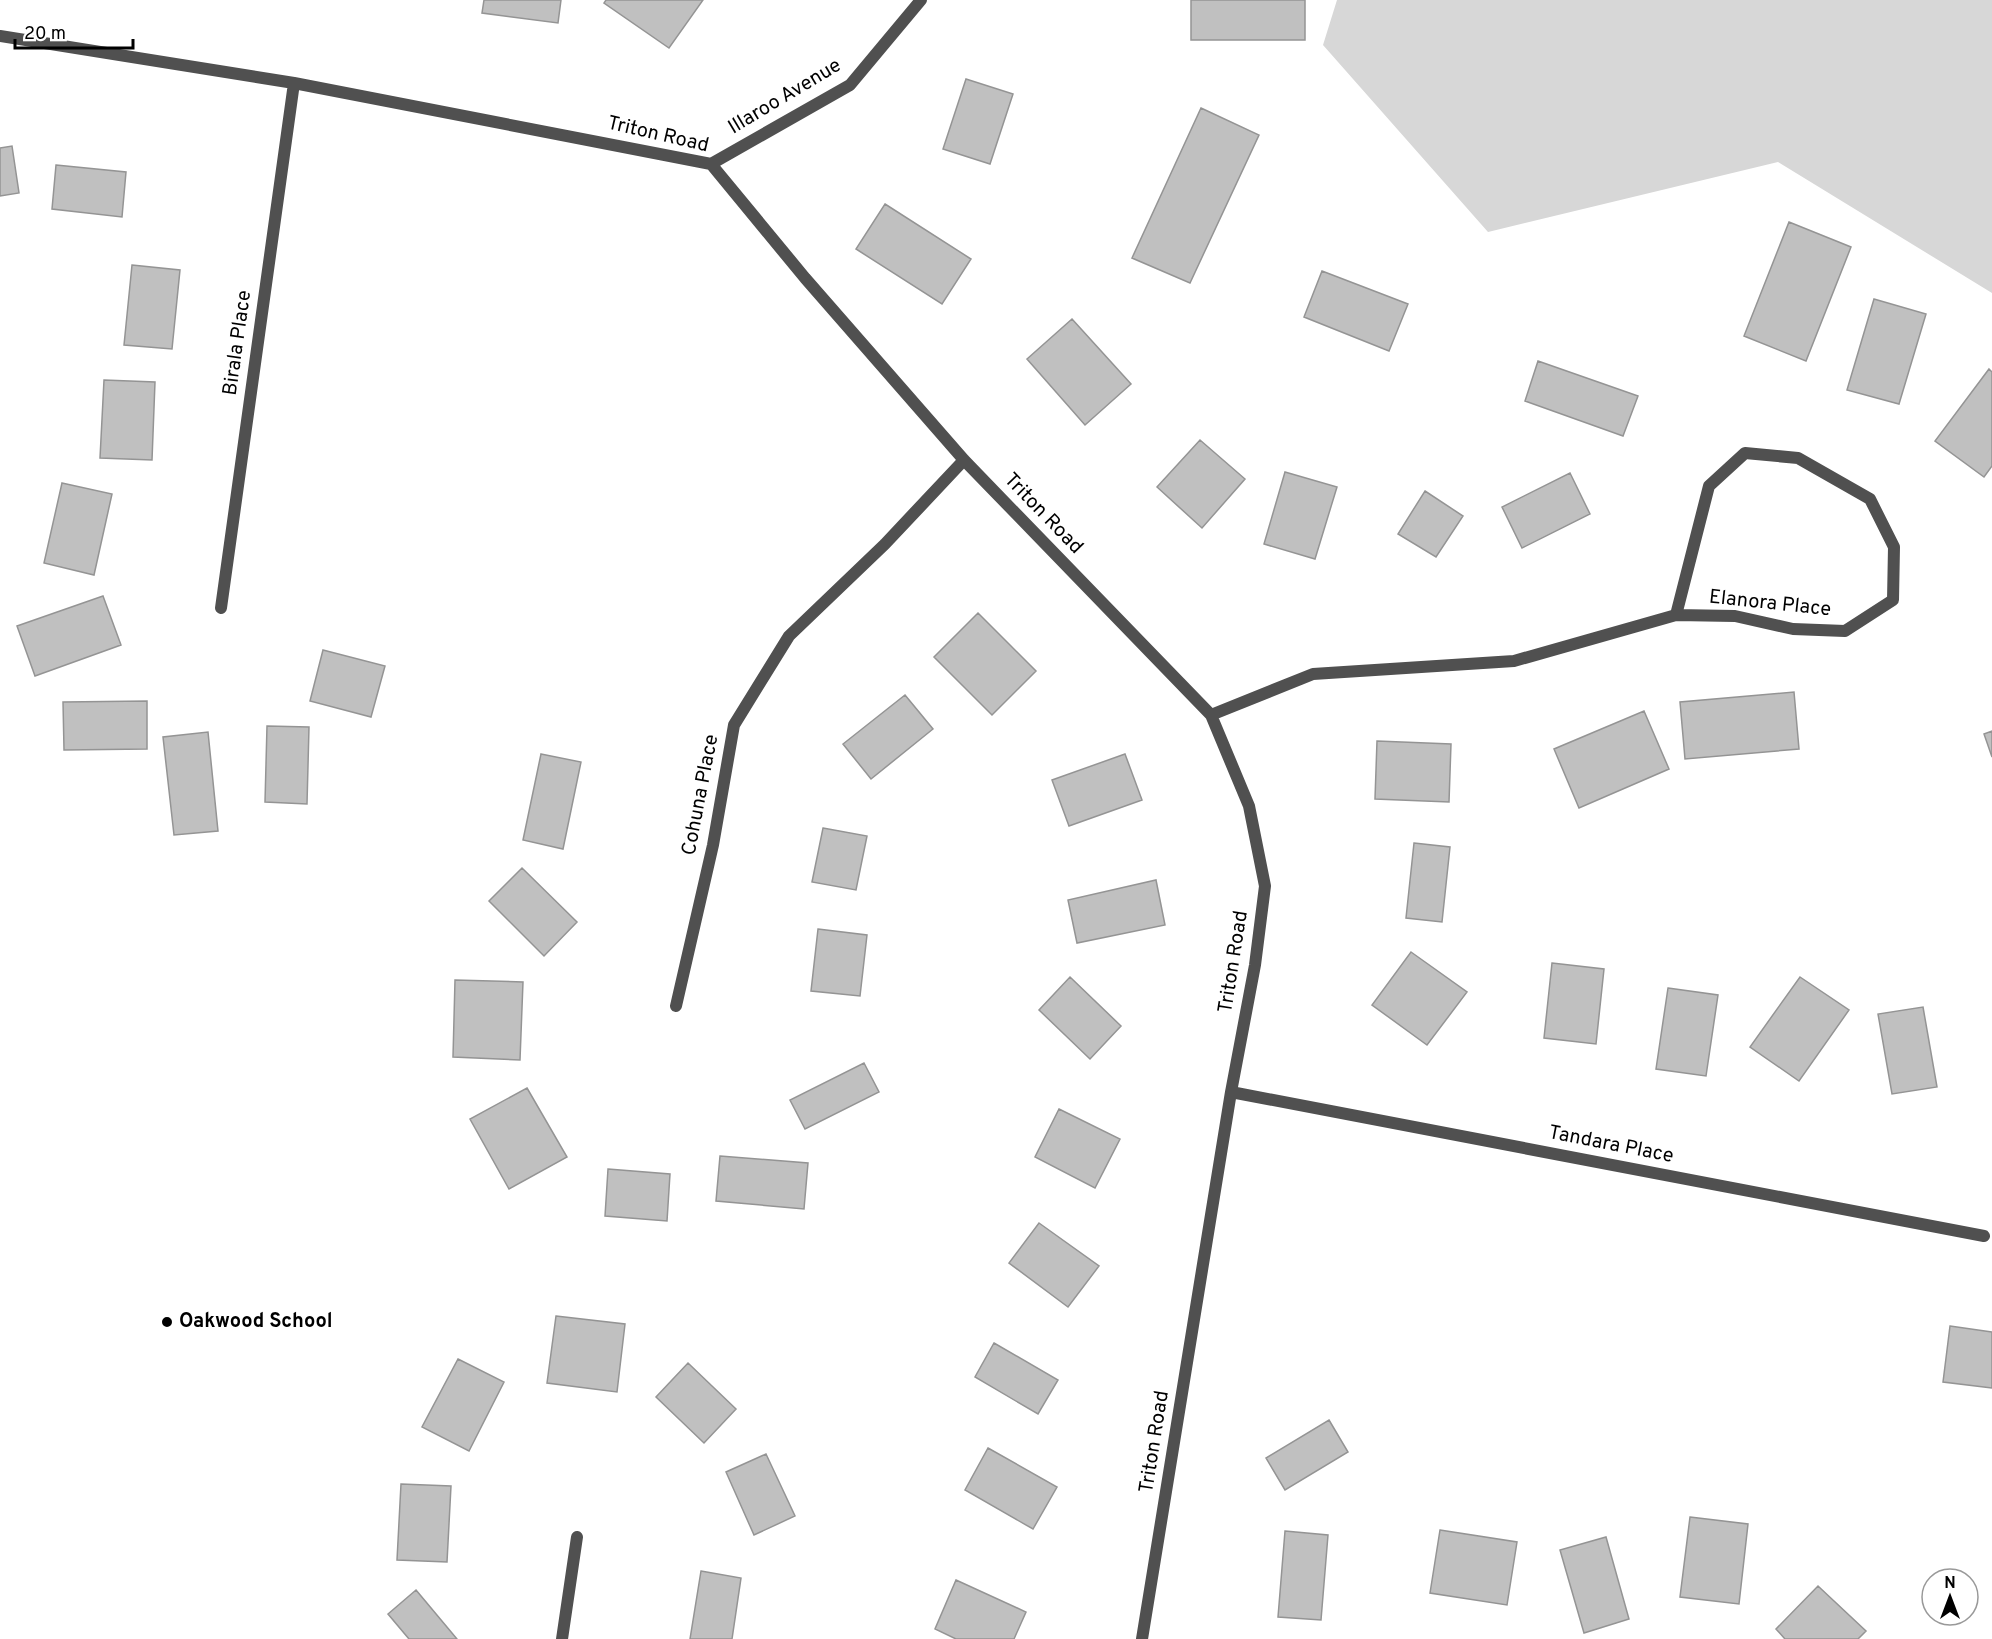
<svg xmlns="http://www.w3.org/2000/svg" width="1992" height="1639" font-family="Overpass,sans-serif">
<style>
.green{fill:#d7d7d7}
.building{fill:#c0c0c0;stroke:#949494;stroke-width:1.5}
.lines{fill:none;stroke-linecap:round;stroke-linejoin:round}
.minor{stroke:#505050;stroke-width:12}
.poi-dot{fill:#000;stroke:#fff;stroke-width:2}
.labels{text-anchor:middle;dominant-baseline:central;stroke-width:4.5;stroke-linejoin:round;paint-order:stroke}
.street-label{font-size:20px;fill:#000;stroke:#fff}
.poi-label{font-size:20px;font-weight:bold;fill:#000;stroke:#fff;text-anchor:start}
</style>
<rect width="100%" height="100%" fill="#fff"/>
<path class="green" d="M1337 0H1992V293L1778 162 1488 232 1323 45Z"/>
<path class="building" d="M484 0H561L558 23 482 13Z
M606 0H703L669 48 604 3Z
M1191 0H1305V40H1191Z
M966 79 1013 94 990 164 943 149Z
M1201 108 1259 135 1190 283 1132 258Z
M12 146 19 193 0 196V148Z
M56 165 126 172 122 217 52 209Z
M885 204 971 259 942 304 856 249Z
M1789 222 1851 247 1806 361 1744 336Z
M132 265 180 270 172 349 124 345Z
M1322 271 1408 304 1389 351 1304 317Z
M1874 299 1926 314 1899 404 1847 390Z
M1072 319 1131 384 1085 425 1027 359Z
M1538 361 1638 396 1623 436 1525 401Z
M1989 369 1992 372V466L1984 477 1935 441Z
M104 380 155 382 152 460 100 458Z
M1200 440 1245 479 1202 528 1157 487Z
M1285 472 1337 487 1315 559 1264 544Z
M1570 473 1590 514 1522 548 1502 507Z
M62 483 112 494 94 575 44 563Z
M1425 491 1463 516 1436 557 1398 534Z
M103 596 121 645 35 676 17 626Z
M978 613 1036 671 992 715 934 657Z
M323 650 385 666 371 717 310 701Z
M1794 692 1799 749 1685 759 1680 702Z
M905 695 933 729 871 779 843 744Z
M147 701V749L64 750 63 702Z
M1644 711 1669 769 1579 808 1554 749Z
M267 726 309 727 307 804 265 802Z
M1992 731V757L1984 734Z
M208 732 218 831 174 835 163 737Z
M1377 741 1451 744 1449 802 1375 799Z
M541 754 581 762 563 849 523 840Z
M1125 754 1142 800 1069 826 1052 780Z
M823 828 867 836 856 890 812 882Z
M1414 843 1450 847 1442 922 1406 918Z
M522 868 577 922 544 956 489 901Z
M1156 880 1165 925 1077 943 1068 900Z
M818 929 867 935 860 996 811 991Z
M1411 952 1467 992 1427 1045 1372 1005Z
M1552 963 1604 969 1596 1044 1544 1038Z
M1070 977 1121 1026 1090 1059 1039 1010Z
M1800 977 1849 1010 1799 1081 1750 1047Z
M455 980 523 982 520 1060 453 1057Z
M1668 988 1718 995 1706 1076 1656 1069Z
M1923 1007 1937 1087 1892 1094 1878 1014Z
M864 1063 879 1092 805 1129 790 1100Z
M527 1088 567 1157 509 1189 470 1119Z
M1059 1109 1120 1139 1095 1188 1035 1157Z
M720 1156 808 1163 804 1209 716 1201Z
M608 1169 670 1174 667 1221 605 1216Z
M1039 1223 1099 1266 1068 1307 1009 1263Z
M556 1316 625 1324 617 1392 547 1383Z
M1950 1326 1992 1332V1388L1943 1382Z
M994 1343 1058 1380 1038 1414 975 1377Z
M458 1359 504 1382 469 1451 422 1427Z
M688 1363 736 1409 704 1443 656 1397Z
M1329 1420 1348 1452 1285 1490 1266 1458Z
M988 1448 1057 1487 1033 1529 965 1490Z
M766 1454 795 1516 754 1535 726 1472Z
M401 1484 451 1486 447 1562 397 1560Z
M1690 1517 1748 1524 1739 1604 1680 1597Z
M1440 1530 1517 1542 1507 1605 1430 1593Z
M1285 1531 1328 1535 1321 1620 1278 1617Z
M1606 1537 1629 1619 1584 1633 1560 1550Z
M701 1571 741 1578 732 1639H690Z
M956 1580 1026 1612 1014 1639H956L935 1629Z
M1818 1586 1866 1631 1858 1639H1785L1776 1629Z
M416 1590 457 1639H409L388 1614Z"/>
<g class="lines">
<path class="minor" d="M0 36 294 83 711 164 805 278 964 460 1211 715 1249 806 1265 886 1255 965 1231 1092 1142 1639
M711 164 850 85 921 0
M221 608 294 83
M1211 715 1313 674 1514 661 1676 615 1735 616 1793 629 1845 631 1893 600 1894 547 1870 499 1798 458 1745 453 1709 486 1676 615
M676 1006 713 845 734 725 789 636 885 544 964 460
M1231 1092 1984 1236
M562 1639 577 1537"/>
</g>
<circle class="poi-dot" cx="167" cy="1322" r="6"/>
<g class="labels">
<g class="street-label">
<text transform="translate(785 97) rotate(-31)">Illaroo Avenue</text>
<text transform="translate(658 135) rotate(13)">Triton Road</text>
<text transform="translate(238 343) rotate(-82)">Birala Place</text>
<text transform="translate(1043 514) rotate(46)">Triton Road</text>
<text transform="translate(1770 604) rotate(6)">Elanora Place</text>
<text transform="translate(701 795) rotate(-79)">Cohuna Place</text>
<text transform="translate(1234 962) rotate(-81)">Triton Road</text>
<text transform="translate(1611 1145) rotate(11)">Tandara Place</text>
<text transform="translate(1155 1442) rotate(-81)">Triton Road</text>
</g>
<g class="poi-label">
<text x="179" y="1322">Oakwood School</text>
</g>
</g>
<g transform="translate(1950 1597)"><circle r="28" fill="#ffffff" stroke="#999999" stroke-width="1.5"/>
<path d="M0-4.5L10 22L0 15L-10 22Z" fill="#000000"/>
<text y="-9" font-size="16" font-weight="bold" text-anchor="middle" fill="#000000">N</text>
</g>
<path d="M15 39v9h118v-9" fill="none" stroke="#000000" stroke-width="3"/>
<text x="24" y="39" font-size="18" fill="#000000" stroke="#ffffff" stroke-width="4.5" paint-order="stroke">20 m</text>
</svg>
